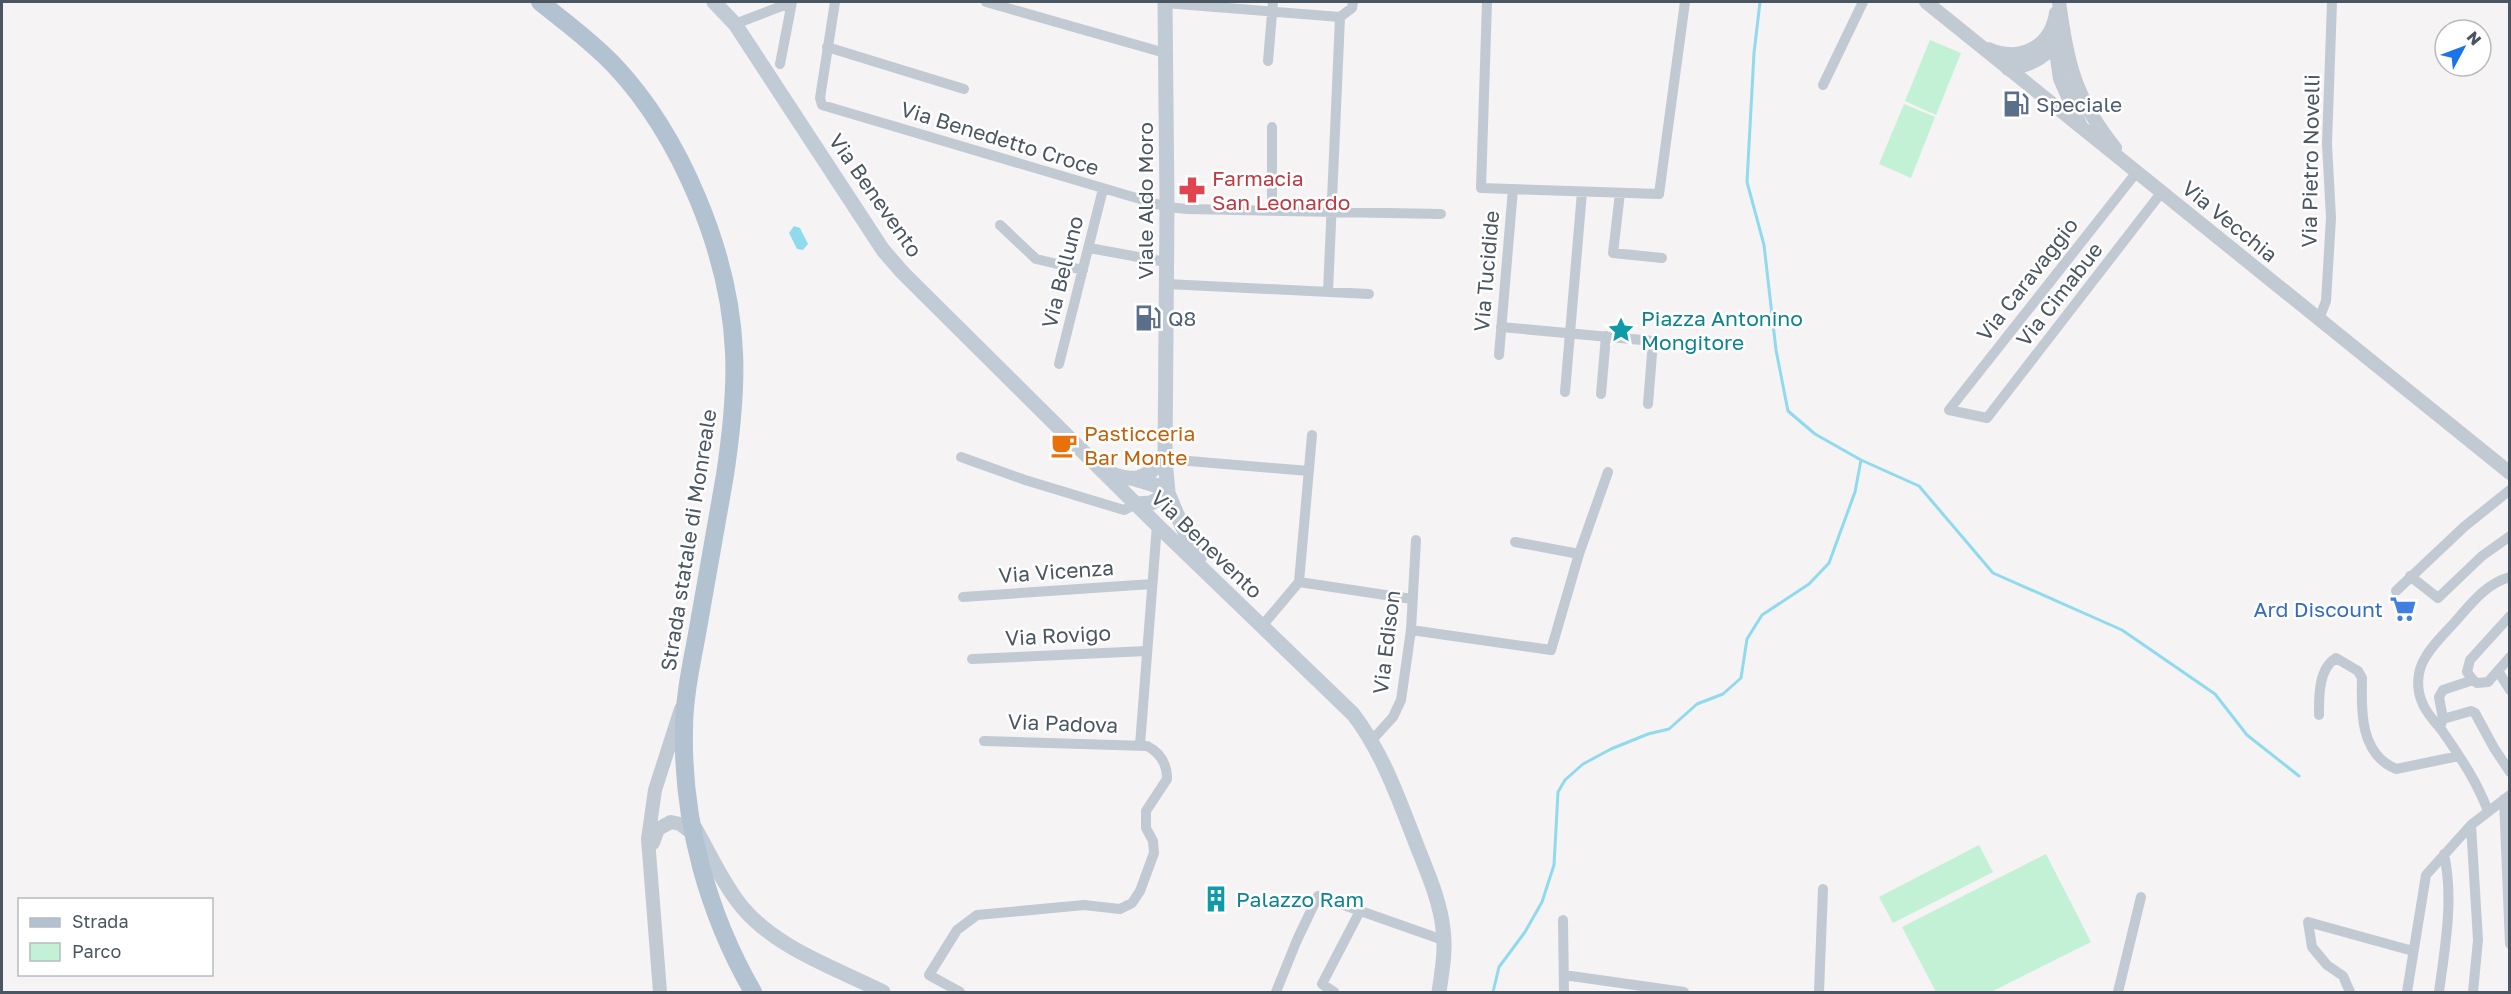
<svg xmlns="http://www.w3.org/2000/svg" width="2511" height="994" font-family="'Golos Text',sans-serif">
<style>
.green{fill:#c3f1d5}
.water{fill:#90daee}
.lines{fill:none;stroke-linecap:round;stroke-linejoin:round}
.stream{stroke:#90daee;stroke-width:3}
.minor{stroke:#c1cad2;stroke-width:10}
.tertiary{stroke:#c1cad2;stroke-width:14}
.secondary{stroke:#c1cbd6;stroke-width:15}
.primary{stroke:#b3c2d1;stroke-width:18}
.labels{text-anchor:middle;dominant-baseline:central;stroke-width:5;stroke-linejoin:round;paint-order:stroke}
.service-label{font-size:21px;fill:#4e5e75;stroke:#fff;text-anchor:start}
.street-label{font-size:21px;fill:#4a5661;stroke:#fff}
.health-label{font-size:21px;fill:#be3a42;stroke:#fff;text-anchor:start}
.culture-label{font-size:21px;fill:#0d838f;stroke:#fff;text-anchor:start}
.food-label{font-size:21px;fill:#c56008;stroke:#fff;text-anchor:start}
.shop-label{font-size:21px;fill:#366cbe;stroke:#fff;text-anchor:end}
</style>
<rect width="100%" height="100%" fill="#f5f3f3"/>
<path class="green" d="M1930 40 1961 53 1936 115 1905 101Z
M1904 104 1935 117 1911 178 1879 164Z
M1979 845 1993 872 1893 923 1879 897Z
M2046 854 2091 942 1991 992H1936L1902 927Z"/>
<path class="water" d="M794 226 800 228 808 244 803 250 797 249 789 233Z"/>
<g class="lines">
<path class="stream" d="M1760 2 1754 53 1747 182 1764 245 1776 350 1788 411 1815 434 1861 460 1919 486 1993 573 2122 630 2215 694 2247 735 2299 776
M1493 992 1499 967 1525 932 1542 902 1554 865 1558 792 1565 780 1583 764 1611 749 1648 734 1669 729 1697 704 1723 694 1741 678 1747 639 1762 615 1809 584 1829 563 1855 492 1861 460"/>
<path class="minor" d="M835 2 820 98 822 105 1167 207 1187 209 1441 214
M986 2 1165 53
M1487 2 1481 188 1659 194 1685 2
M1165 3 1340 17
M735 24 792 2
M827 47 964 89
M1268 61 1273 2
M780 64 792 2
M1823 85 1863 2
M2136 173 1949 410 1987 418 2161 193
M1620 193 1613 253 1662 258
M1272 210V127
M1000 225 1036 259 1083 270
M1089 248 1166 262
M1167 284 1369 294
M1328 292 1340 17 1352 8 1353 2
M2319 319 2326 301 2331 218 2327 144 2332 2
M1501 327 1653 341 1648 404
M1499 355 1513 189
M1059 364 1103 189
M1565 392 1582 192
M1601 394 1606 336
M961 457 1025 480 1124 510 1136 504
M1165 459 1309 471
M1515 542 1579 554
M2410 576 2438 598 2482 556 2510 536
M1299 582 1412 599
M2396 591 2465 526 2510 490
M963 597 1152 584
M1262 626 1299 582 1312 435
M1411 630 1551 650 1579 554 1608 472
M972 659 1147 651
M2498 671 2510 690
M2473 680 2467 672 2470 660 2510 616
M2319 715C2319 697 2318 669 2336 658L2358 671 2362 678C2361 711 2360 754 2396 769L2459 756
M2443 719 2471 711 2475 713 2494 748 2510 772
M2440 727 2443 719 2439 697 2443 690 2473 680 2477 683 2488 682 2510 657
M1372 740 1393 717 1401 700 1411 630 1416 540
M1140 745 1157 525
M2504 799 2510 944
M2488 811C2477 782 2461 758 2443 732 2436 722 2426 714 2422 702 2416 688 2417 671 2425 658 2432 645 2444 634 2454 623 2470 605 2486 583 2510 577
M2471 825 2478 940 2473 992
M1563 920 1564 992
M1564 975 1684 992
M960 992 929 975 957 930 977 915 1084 905 1120 909 1132 903 1140 891 1154 853 1153 841 1146 828V811L1167 779C1167 764 1161 753 1147 746L984 741
M1276 992 1297 940 1318 896 1443 940
M1334 992 1322 984 1360 911
M1819 992 1823 889
M2118 992 2141 897
M2350 992 2343 976 2327 965 2312 947 2308 922 2413 951
M2407 992 2426 875 2471 825 2510 795
M2439 992C2445 947 2454 899 2444 854"/>
<path class="tertiary" d="M1926 2 2510 473
M2059 2C2068 64 2074 97 2115 148
M2053 29 2060 79 2080 124
M1988 49C2020 63 2051 47 2056 13
M2008 69C2030 66 2047 57 2059 39
M653 843 658 829 671 822 680 824 693 834
M660 992 648 839 655 790 681 709"/>
<path class="secondary" d="M714 2 735 24 883 250 903 273 1157 525 1353 714C1383 753 1399 800 1417 846 1427 872 1440 900 1443 929 1446 950 1442 971 1439 992
M1165 2 1167 207 1165 459 1168 493 1181 524 1199 558
M1108 472C1134 484 1145 479 1165 459
M1135 479 1158 486 1168 493 1151 503 1136 504
M695 828C710 854 723 884 742 907 777 949 836 968 883 992"/>
<path class="primary" d="M540 2C565 22 591 41 614 65 681 136 730 254 734 352 736 393 731 435 725 475 716 528 706 581 697 634 691 666 684 698 684 730 682 821 708 914 753 992"/>
</g>
<defs>
<g id="fuel-bare" transform="scale(2.07)"><path d="M-5.5-6h7V0h2V4h1.3V-2.5L3-4.5l.8-.8L6-3V5H2.5V1h-1V6h-7ZM-4.2-4.7v3.2H.2V-4.7Z" fill="#5c6f8a" stroke="#fff" stroke-width="2.5" paint-order="stroke"/></g>
<g id="pharmacy-bare" transform="scale(2.07)"><path d="M-2-6h4v4h4v4h-4v4h-4v-4h-4v-4h4Z" fill="#e0444e" stroke="#fff" stroke-width="2.5" paint-order="stroke"/></g>
<g id="sight-bare" transform="scale(2.07)"><path d="M0-6L1.8-2.2L6-1.7L2.9 1.2L3.7 5.4L0 3.3L-3.7 5.4L-2.9 1.2L-6-1.7L-1.8-2.2Z" fill="#0f9aa8" stroke="#fff" stroke-width="2.5" paint-order="stroke"/></g>
<g id="cafe-bare" transform="scale(2.07)"><path d="M-5.5-4.5H6V0H3Q3 3.5 0 3.5H-2.5Q-5.5 3.5-5.5 0ZM3-3.2v2h1.7v-2ZM-6 4.5H4V6H-6Z" fill="#e8710a" stroke="#fff" stroke-width="2.5" paint-order="stroke"/></g>
<g id="supermarket-bare" transform="scale(2.07)"><path d="M-6-5.5h2.5l.6 2H6L4.5 2H-2.5L-4.4-4H-6ZM-1.5 3.2a1.3 1.3 0 1 0 .1 0ZM3 3.2a1.3 1.3 0 1 0 .1 0Z" fill="#3f7fe0" stroke="#fff" stroke-width="2.5" paint-order="stroke"/></g>
<g id="building-bare" transform="scale(2.07)"><path d="M-4-6H4V6H1V3H-1V6H-4ZM-2.5-4.3h1.7v1.8h-1.7ZM.8-4.3h1.7v1.8H.8ZM-2.5-1h1.7V.8h-1.7ZM.8-1h1.7V.8H.8Z" fill="#0f9aa8" stroke="#fff" stroke-width="2.5" paint-order="stroke"/></g>
</defs>
<g fill-rule="evenodd">
<use href="#fuel-bare" x="2016" y="104"/>
<use href="#pharmacy-bare" x="1192" y="190"/>
<use href="#fuel-bare" x="1148" y="318"/>
<use href="#sight-bare" x="1621" y="330"/>
<use href="#cafe-bare" x="1064" y="445"/>
<use href="#supermarket-bare" x="2403" y="609"/>
<use href="#building-bare" x="1216" y="899"/>
</g>
<g class="labels">
<g class="service-label">
<text x="2036" y="104">Speciale</text>
<text x="1168" y="318">Q8</text>
</g>
<g class="street-label">
<text transform="translate(1000 138) rotate(17)">Via Benedetto Croce</text>
<text transform="translate(2310 161) rotate(-89)">Via Pietro Novelli</text>
<text transform="translate(876 195) rotate(55)">Via Benevento</text>
<text transform="translate(1145 201) rotate(-90)">Viale Aldo Moro</text>
<text transform="translate(2230 221) rotate(39)">Via Vecchia</text>
<text transform="translate(1486 271) rotate(-85)">Via Tucidide</text>
<text transform="translate(1062 272) rotate(-76)">Via Belluno</text>
<text transform="translate(2027 279) rotate(-52)">Via Caravaggio</text>
<text transform="translate(2059 294) rotate(-52)">Via Cimabue</text>
<text transform="translate(688 540) rotate(-81)">Strada statale di Monreale</text>
<text transform="translate(1207 544) rotate(44)">Via Benevento</text>
<text transform="translate(1056 571) rotate(-4)">Via Vicenza</text>
<text transform="translate(1058 635) rotate(-3)">Via Rovigo</text>
<text transform="translate(1386 642) rotate(-83)">Via Edison</text>
<text transform="translate(1063 723) rotate(2)">Via Padova</text>
</g>
<g class="health-label">
<text x="1212" y="178">Farmacia<tspan x="1212" dy="24">San Leonardo</tspan></text>
</g>
<g class="culture-label">
<text x="1641" y="318">Piazza Antonino<tspan x="1641" dy="24">Mongitore</tspan></text>
<text x="1236" y="899">Palazzo Ram</text>
</g>
<g class="food-label">
<text x="1084" y="433">Pasticceria<tspan x="1084" dy="24">Bar Monte</tspan></text>
</g>
<g class="shop-label">
<text x="2383" y="609">Ard Discount</text>
</g>
</g>
<rect width="2511" height="994" fill="none" stroke="#4a5661" stroke-width="6"/>
<rect x="18" y="898" width="195" height="78" fill="#ffffff" stroke="#b7bbc0" stroke-width="1.5"/>
<rect x="30" y="918" width="30" height="9" fill="#b3c2d1" stroke="#b7bbc0" stroke-width="1.5"/>
<text x="72" y="928" font-size="18" fill="#4a5661">Strada</text>
<rect x="30" y="943" width="30" height="18" fill="#c3f1d5" stroke="#b7bbc0" stroke-width="1.5"/>
<text x="72" y="958" font-size="18" fill="#4a5661">Parco</text>
<g transform="translate(2463 48) rotate(49)"><circle r="28" fill="#ffffff" stroke="#b7bbc0" stroke-width="1.5"/>
<path d="M0-4.5L10 22L0 15L-10 22Z" fill="#1a73e8"/>
<text y="-9" font-size="16" font-weight="bold" text-anchor="middle" fill="#4a5661">N</text>
</g>
</svg>
